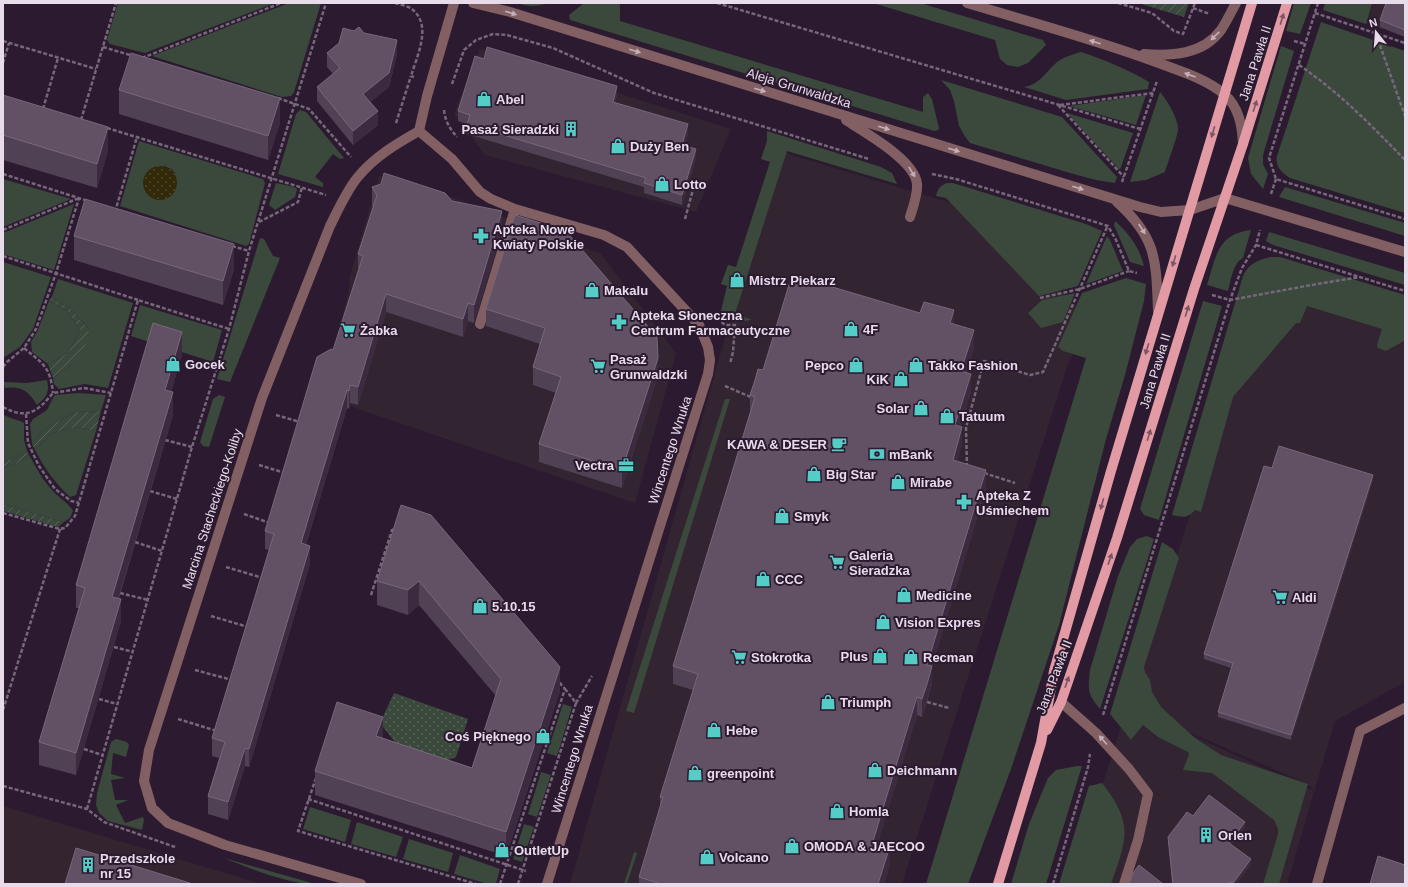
<svg xmlns="http://www.w3.org/2000/svg" width="1408" height="887" font-family="Arial,sans-serif">
<style>
.commercial{fill:#322431;fill-rule:evenodd}
.education{fill:#332430}
.grass{fill:#3a493b;fill-rule:evenodd}
.sand{fill:url(#sand-dots)}
.park{fill:url(#park-dots)}
.garden{fill:url(#garden-furrows)}
.lines{fill:none;stroke-linecap:round;stroke-linejoin:round}
.path{stroke:#76677a;stroke-width:2.5;stroke-dasharray:4 2;stroke-linecap:butt}
.minor{stroke:#825f63;stroke-width:10}
.major{stroke:#e29aa4;stroke-width:10}
.wall{fill:#514155}
.shaded-wall{fill:#3c2b40}
.building{fill:#625165;stroke:#77677a}
.oneway{fill:#c4b0bb}
.oneway2{fill:#7e5464}
.labels{text-anchor:middle;dominant-baseline:central;stroke-width:4;stroke-linejoin:round;paint-order:stroke}
.street-label{font-size:13px;fill:#e8dceb;stroke:#2c1b30}
.poi-label{font-size:13px;font-weight:bold;fill:#e8dceb;stroke:#2c1b30;text-anchor:start}
</style>
<defs>
<pattern id="sand-dots" width="8" height="8" patternUnits="userSpaceOnUse"><rect width="8" height="8" fill="#312908"/><path d="M2 2h.1M6 6h.1" fill="none" stroke="#4f472c" stroke-width="1.8" stroke-linecap="round"/></pattern>
<pattern id="park-dots" width="8" height="8" patternUnits="userSpaceOnUse"><rect width="8" height="8" fill="#3a493b"/><path d="M2 2h.1M6 6h.1" fill="none" stroke="#566358" stroke-width="1.8" stroke-linecap="round"/></pattern>
<pattern id="garden-furrows" width="10" height="10" patternUnits="userSpaceOnUse"><rect width="10" height="10" fill="#3a493b"/><path d="M-1 1l2-2M0 10L10 0M9 11l2-2" fill="none" stroke="#566358"/></pattern>
</defs>
<rect width="100%" height="100%" fill="#2c1b30"/>
<path class="commercial" d="M1361 3H1405V37L1356 20Z
M480 49 731 129 696 212 485 155 454 114Z
M778 151 978 211 1089 318 1067 367 902 884H570Z
M379 176 452 197 601 254 676 353 635 503 323 397 349 290 350 276Z
M1271 266 1405 311V682L1335 721 1287 884H1070ZM1152 716 1308 784 1314 791 1152 717Z"/>
<path class="education" d="M3 806 262 884H3Z"/>
<path class="grass" d="M118 3H275L145 53 110 44 107 40Z
M289 3H321L294 92 291 96 282 97 152 56Z
M516 3H549C535 7 530 7 516 3Z
M584 3H618L620 5V21L923 112V97L928 93 932 99 939 128 938 130 934 131 570 20 569 15Z
M873 3H920L1043 40 1046 45 1028 63 1018 67 1007 65 1000 59 995 40Z
M1294 3H1311L1300 34 1286 31Z
M1325 3H1372L1366 24 1323 10Z
M1321 22 1405 51V213L1290 178C1282 172 1275 167 1277 156Z
M1281 46 1294 51 1263 155V164L1268 174 1263 189 1251 174 1248 158Z
M1081 52C1105 60 1127 69 1149 82L1148 89 1066 100 1024 87C1039 85 1046 72 1057 62 1064 57 1073 54 1081 52Z
M941 80 1062 117 1117 177 1115 183 1096 180 1077 175 970 143 964 135 959 126 954 101 950 90Z
M1160 92C1167 100 1178 118 1178 129 1178 136 1167 164 1165 172L1146 180 1130 182Z
M1146 95 1136 125 1069 106Z
M300 110 306 112 344 158 340 159 333 154 315 177 323 183V187L278 174 296 114Z
M1067 113 1133 133 1120 170Z
M767 131 881 167 892 173 897 184 787 151 735 314 752 320C740 322 730 322 720 315L727 286 721 284 728 265 736 267 770 162 761 159 767 141Z
M139 141 263 179 265 183 249 244 246 246 120 206ZM165 166 171 169 175 173 160 200C152 199 148 196 144 188Z
M3 179 71 199 3 227Z
M276 183 294 187 297 189 295 197 275 210 269 205Z
M947 183H953L1086 224 1102 231 1078 286 1039 296 946 198 936 196C938 188 940 186 947 183Z
M1285 187 1405 223V236L1279 197Z
M74 204 54 270 3 254V233Z
M1115 221C1129 233 1140 249 1144 266L1130 262 1114 225Z
M1251 230 1243 258C1233 263 1231 280 1228 291L1207 285C1216 257 1217 234 1251 230Z
M1269 232 1405 273V285L1273 245 1266 241Z
M1107 236 1110 240 1123 271 1086 284Z
M260 238 264 239 273 256 280 258 230 382 217 379Z
M1271 257H1280L1405 295V341H1404L1386 351 1378 348 1377 345 1382 329 1307 306 1300 323H1296L1233 397 1201 512 1195 510C1187 519 1183 517 1172 515L1243 276C1248 264 1259 259 1271 257Z
M3 262 51 277 33 329 20 347 3 358Z
M1126 278 1146 284 1144 301 1125 375 1106 439 1059 625 1011 769 968 884H926L1086 358 1063 351 1058 347 1082 293Z
M58 279 133 303 108 388 85 384 59 389 54 384 53 378 70 366 89 329 71 309 52 297Z
M1075 293 1063 322 1041 328 1028 313 1042 300Z
M49 301 67 311 80 330 68 353 48 364 32 352 31 342 38 330Z
M1203 301 1222 306 1159 520 1144 515 1140 509Z
M140 305 222 330 213 362 131 336Z
M47 380C50 393 46 397 37 405 28 391 22 386 5 388L3 382 27 383Z
M78 393 106 395 101 411 75 412 43 430 32 444 30 424 33 419 47 410 53 398 55 395Z
M219 395 225 397 209 447 203 446 200 442 213 399Z
M725 399H730L634 713 626 711Z
M3 414C10 419 17 419 24 423V440L27 451 15 458 3 462Z
M77 427 96 431 76 495 70 497C55 483 44 468 35 450L52 433Z
M29 455C36 467 43 481 53 491 60 499 68 502 73 511L70 518 64 522 3 504V467L18 463Z
M1147 536 1154 539 1100 709C1087 694 1088 689 1090 670L1118 576 1130 547 1137 539Z
M1162 542 1173 549 1179 558 1144 667 1145 672 1150 680 1152 692 1161 707 1195 738 1221 755 1308 784 1279 884H1263L1278 834V829L1274 820 1212 773 1183 770 1189 754 1188 752 1158 737 1143 725 1131 740 1110 714Z
M563 704 572 707 557 756 547 753Z
M116 739 127 742 129 745 126 757 113 753 111 774 125 778 111 780 115 800H128L116 805 125 823 143 817 144 820 142 830 108 821 99 813 96 805 97 793 111 742Z
M1077 766H1082L1046 884H1011L1029 824 1048 778 1056 770Z
M541 772 551 775 537 817 528 814Z
M1102 783C1134 824 1127 838 1111 884H1059L1089 786Z
M310 807 351 820 345 842 303 829Z
M357 822 403 837 396 857 351 844Z
M524 824 534 827 522 862 513 859Z
M409 839 453 853 448 872 403 859Z
M634 852 637 853 627 884H624Z
M460 855 500 869 496 884H488L454 874Z
M224 858 315 884C288 884 249 868 224 858Z"/>
<path class="sand" d="M143 183a17 17 0 1 1 34 0a17 17 0 1 1-34 0Z"/>
<path class="park" d="M394 693 468 719 456 757 446 761 395 742 380 723Z"/>
<path class="garden" d="M1138 3H1189L1184 17Z
M52 297 71 309 89 329 84 351 70 366 53 378 48 364 68 353 80 330 67 311 49 301Z
M101 411 96 431 77 427 52 433 35 450 32 444 43 430 75 412Z
M27 451 29 455 18 463 3 467V462L15 458Z
M3 504 64 522 58 527 3 511Z"/>
<g class="lines">
<path class="path" d="M395 3C401 5 409 6 413 10 432 26 417 56 411 76L414 77
M717 3 1140 129
M1118 3 1152 13 1174 31 1183 34 1195 3
M1318 3 1269 158 1276 179 1405 219
M1193 8 1210 14
M1315 13 1405 43
M1376 34 1405 116
M3 41 96 69
M1294 41 1305 44
M103 47 133 56
M142 58 281 3
M3 63 9 43
M1299 65C1340 93 1371 125 1405 160
M452 84 464 50 476 40 493 34 507 35 553 48 654 93 869 159
M278 98 309 109 351 157
M1058 105 1124 177
M1060 105 1153 93
M43 109 58 58
M444 110C445 121 450 129 457 137
M81 120 116 3
M396 123 411 76
M107 128 326 195
M3 174 88 201
M932 174 956 179 1108 226 1116 240 1129 271 1137 273
M1122 182 1157 81
M1271 194 1276 179
M115 212 137 137
M685 219 695 182 687 180
M259 222 298 202 302 187
M3 230 79 198
M1256 245 1405 291
M232 246 249 251
M3 256 138 300
M1212 295 1230 300 1317 284 1360 277
M1040 298 1080 289 1129 271
M717 318 725 325H735L733 352 730 364
M24 348C43 364 50 366 53 393
M3 367 7 362 24 348 36 329 56 273 79 198
M725 386 753 398
M3 407C27 420 37 412 53 393L84 388 111 393
M26 414 28 443 39 466 55 489 71 501 79 503
M276 415 300 422
M165 440 192 447
M259 465 285 473
M967 467 966 428 984 361 1030 375 1043 372 1108 225
M984 473 1015 483
M150 491 177 499
M3 513 60 529 65 528 75 516 138 300 229 329
M244 514 270 523
M135 542 162 551
M226 567 263 578
M120 593 148 600
M371 595 392 530 396 528
M211 616 248 627
M114 647 133 652
M195 670 232 680
M99 699 117 704
M927 702 949 708
M576 703 592 676
M3 710 60 529
M1103 715 1230 300 1242 268 1256 245 1260 230
M178 719 217 731
M84 749 102 755
M316 778 298 831 476 884
M3 786 87 809 104 822 175 847
M308 799 526 871
M87 809 192 447 229 329 249 251 326 3
M500 884 565 689 558 681
M518 884 576 703 565 689
M1053 884 1088 767 1090 754"/>
<path class="minor" d="M454 3 427 96 419 131 452 159 480 192 491 199 515 209 604 235 627 247 699 325 708 347 710 360 708 374 547 884
M473 3 510 12 1140 207 1161 212 1190 210 1225 198 1405 252
M967 3C1030 22 1094 39 1156 62 1179 71 1205 78 1224 94 1239 107 1242 125 1243 144
M1144 54C1171 56 1203 55 1221 30 1227 21 1231 12 1236 3
M846 120C865 133 915 160 917 184 918 194 913 207 910 217
M1117 202C1157 238 1156 260 1158 311
M480 324 515 209
M1061 702 1096 733 1129 769 1148 794 1138 840 1124 884
M361 884 225 845 168 823 152 808 144 781 149 750 262 398 330 226C338 210 346 192 357 178 374 157 396 144 419 131
M1317 884 1360 731 1405 708"/>
<path class="major" d="M1047 730 1061 702 1117 538 1194 289 1243 144 1287 3
M998 884 1041 743 1054 671 1111 471 1252 3"/>
</g>
<path class="wall" d="M1405 3V37L1380 27V20Z
M354 31 364 33 397 54 389 87 370 102 378 125 353 145 317 101V87L333 74 327 67V53Z
M484 59 617 96 615 102 688 134 684 146 696 159 682 205 644 193V187L467 134V124L458 121V111Z
M119 90 280 123 268 160 119 114Z
M3 95 108 151 97 188 3 160Z
M372 187 452 201 502 229 474 323 468 321 463 337 386 312 358 405 350 403 349 409 347 408 306 545 310 564 249 767 245 766 228 820 208 814V796L219 758 212 756V738L269 550 265 549V531L333 350 358 270V254L373 207 372 205Z
M515 215 658 376 622 488 539 462V444L556 393 533 385V367L540 344 486 326V309Z
M74 236 234 269 223 305 74 260Z
M954 324 974 348 966 372 971 392 960 427 962 445 957 461 986 488 932 666V684L927 702 922 717 917 715 878 842 890 864 884 884H639V877L660 807V797L693 690 673 684V666L750 413V395L763 370Z
M182 355 171 392 173 415 119 598 121 621 76 775 39 765V742L79 608H76V585Z
M1272 468 1373 480 1291 740 1218 717V712L1231 668 1204 659V654Z
M401 505 560 691 506 856 315 795V771L383 738 472 768 496 696 419 605 408 615 377 605V581Z
M1193 816 1245 827 1231 845 1251 864 1236 884H1172L1168 837Z"/>
<path class="shaded-wall" d="M397 40V54L389 87 363 108V94Z
M617 86V96L613 111V102Z
M280 98V123L268 160V136Z
M378 111V125L353 145V131Z
M688 124V134L682 155V145Z
M108 127V151L97 188V164Z
M696 149V159L682 205V195Z
M502 211V229L474 323V305Z
M234 244V269L223 305V281Z
M386 294V312L358 405V387Z
M468 303V321L463 337V319Z
M954 310V328L950 323Z
M974 330V348L961 389V371Z
M182 332V355L165 412V390Z
M658 358V376L622 488V470Z
M971 374V392L955 443V425Z
M350 385V403L349 409V391Z
M347 390V408L301 561V543Z
M173 392V415L112 619V597Z
M962 427V445L953 478V460Z
M986 470V488L927 682V665Z
M1373 475V480L1291 740V735Z
M310 546V564L249 767V749Z
M419 581V605L408 615V590Z
M121 599V621L76 775V753Z
M932 666V684L922 717V699Z
M560 667V691L506 856V832Z
M917 697V715L873 859V841Z
M383 717V741L376 736Z
M245 748V766L228 820V802Z
M1245 822V827L1229 848V843Z
M890 846V864L884 884H878Z
M1251 859V864L1236 884H1234V882Z"/>
<path class="building" d="M1386 3H1405V30L1380 20Z
M359 27 364 33 397 40 389 73 363 94 378 111 353 131 317 87 340 68 327 53 339 43 343 28 354 31Z
M487 47 617 86 613 102 688 124 682 145 696 149 682 195 644 183 646 178 467 124 470 115 458 111 475 56 484 59Z
M131 53 280 98 268 136 119 90Z
M3 95 108 127 97 164 3 135Z
M384 173 445 193 452 201 502 211 474 305 468 303 463 319 386 294 358 387 350 385 349 391 347 390 301 543 310 546 249 749 245 748 228 802 208 796 225 742 212 738 274 534 265 531 317 357 331 349 333 350 363 256 358 254 377 195 372 187 381 184Z
M85 199 234 244 223 281 74 236Z
M515 215 566 231 657 337 658 358 622 470 539 444 561 377 533 367 545 328 486 309Z
M792 275 920 313 924 302 954 310 950 323 974 330 961 371 971 374 955 425 962 427 953 460 986 470 927 665 932 666 927 684 922 699 917 697 873 841 890 846 878 884H661L639 877 663 797H660L698 674 673 666 755 397 750 395 755 380 758 369 763 370Z
M153 323 182 332 165 390 173 392 112 597 121 599 76 753 39 742 85 588 76 585Z
M1279 446 1373 475 1291 735 1218 712 1233 663 1204 654 1264 466 1272 468Z
M401 505 431 515 560 667 506 832 315 771 337 702 383 717 376 736 472 768 501 679 419 581 408 590 377 581Z
M1209 795 1245 822 1229 843 1251 859 1234 882 1223 884H1173L1168 837 1187 812 1193 816Z
M76 848 193 884H65Z
M1378 856 1405 865V884H1370Z
M1139 865 1163 884H1127H1129L1133 873Z"/>
<defs><path id="oneway-solid" d="M-6-.8H1V-3.2L6.5 0L1 3.2V.8H-6Z"/></defs>
<g class="oneway">
<use href="#oneway-solid" transform="translate(511 13) rotate(17)"/>
<use href="#oneway-solid" transform="translate(1215 36) rotate(136)"/>
<use href="#oneway-solid" transform="translate(1095 42) rotate(-163)"/>
<use href="#oneway-solid" transform="translate(635 51) rotate(17)"/>
<use href="#oneway-solid" transform="translate(1190 75) rotate(-160)"/>
<use href="#oneway-solid" transform="translate(760 90) rotate(17)"/>
<use href="#oneway-solid" transform="translate(884 128) rotate(17)"/>
<use href="#oneway-solid" transform="translate(954 150) rotate(17)"/>
<use href="#oneway-solid" transform="translate(912 172) rotate(59)"/>
<use href="#oneway-solid" transform="translate(1078 188) rotate(17)"/>
<use href="#oneway-solid" transform="translate(1142 229) rotate(57)"/>
<use href="#oneway-solid" transform="translate(1103 740) rotate(-132)"/>
</g>
<g class="oneway2">
<use href="#oneway-solid" transform="translate(1282 19) rotate(-73)"/>
<use href="#oneway-solid" transform="translate(1255 106) rotate(-72)"/>
<use href="#oneway-solid" transform="translate(1213 132) rotate(106)"/>
<use href="#oneway-solid" transform="translate(1174 261) rotate(107)"/>
<use href="#oneway-solid" transform="translate(1187 311) rotate(-73)"/>
<use href="#oneway-solid" transform="translate(1147 349) rotate(107)"/>
<use href="#oneway-solid" transform="translate(1149 435) rotate(-73)"/>
<use href="#oneway-solid" transform="translate(1102 504) rotate(106)"/>
<use href="#oneway-solid" transform="translate(1110 559) rotate(-71)"/>
<use href="#oneway-solid" transform="translate(1067 682) rotate(-71)"/>
</g>
<defs>
<g id="shop-bare" transform="scale(1.2)"><path d="M-5-2.5h2.3a2.7 3.5 0 0 1 5.4 0H5L5.5 6h-11ZM-1.5-2.5h3a1.5 2.3 0 0 0-3 0Z" fill="#54cdc7" stroke="#2c1b30" stroke-width="2.5" paint-order="stroke"/></g>
<g id="building-bare" transform="scale(1.2)"><path d="M-4-6H4V6H1V3H-1V6H-4ZM-2.5-4.3h1.7v1.8h-1.7ZM.8-4.3h1.7v1.8H.8ZM-2.5-1h1.7V.8h-1.7ZM.8-1h1.7V.8H.8Z" fill="#54cdc7" stroke="#2c1b30" stroke-width="2.5" paint-order="stroke"/></g>
<g id="pharmacy-bare" transform="scale(1.2)"><path d="M-2-6h4v4h4v4h-4v4h-4v-4h-4v-4h4Z" fill="#54cdc7" stroke="#2c1b30" stroke-width="2.5" paint-order="stroke"/></g>
<g id="supermarket-bare" transform="scale(1.2)"><path d="M-6-5.5h2.5l.6 2H6L4.5 2H-2.5L-4.4-4H-6ZM-1.5 3.2a1.3 1.3 0 1 0 .1 0ZM3 3.2a1.3 1.3 0 1 0 .1 0Z" fill="#54cdc7" stroke="#2c1b30" stroke-width="2.5" paint-order="stroke"/></g>
<g id="cafe-bare" transform="scale(1.2)"><path d="M-5.5-4.5H6V0H3Q3 3.5 0 3.5H-2.5Q-5.5 3.5-5.5 0ZM3-3.2v2h1.7v-2ZM-6 4.5H4V6H-6Z" fill="#54cdc7" stroke="#2c1b30" stroke-width="2.5" paint-order="stroke"/></g>
<g id="bank-bare" transform="scale(1.2)"><path d="M-6-4H6V4H-6ZM0-2.3a2.3 2.3 0 1 0 0 4.6a2.3 2.3 0 1 0 0-4.6Z" fill="#54cdc7" stroke="#2c1b30" stroke-width="2.5" paint-order="stroke"/></g>
<g id="office-bare" transform="scale(1.2)"><path d="M-6-3h4V-5.5h4V-3h4V5H-6ZM-1-4.5V-3h2v-1.5ZM-6 0V1H6V0Z" fill="#54cdc7" stroke="#2c1b30" stroke-width="2.5" paint-order="stroke"/></g>
</defs>
<g fill-rule="evenodd">
<use href="#shop-bare" x="484" y="99"/>
<use href="#building-bare" x="571" y="129"/>
<use href="#shop-bare" x="618" y="146"/>
<use href="#shop-bare" x="662" y="184"/>
<use href="#pharmacy-bare" x="481" y="236"/>
<use href="#shop-bare" x="737" y="280"/>
<use href="#shop-bare" x="592" y="290"/>
<use href="#pharmacy-bare" x="619" y="322"/>
<use href="#shop-bare" x="851" y="329"/>
<use href="#supermarket-bare" x="348" y="330"/>
<use href="#shop-bare" x="173" y="364"/>
<use href="#shop-bare" x="856" y="365"/>
<use href="#shop-bare" x="916" y="365"/>
<use href="#supermarket-bare" x="598" y="366"/>
<use href="#shop-bare" x="901" y="379"/>
<use href="#shop-bare" x="921" y="408"/>
<use href="#shop-bare" x="947" y="416"/>
<use href="#cafe-bare" x="839" y="444"/>
<use href="#bank-bare" x="877" y="454"/>
<use href="#office-bare" x="626" y="465"/>
<use href="#shop-bare" x="814" y="474"/>
<use href="#shop-bare" x="898" y="482"/>
<use href="#pharmacy-bare" x="964" y="502"/>
<use href="#shop-bare" x="782" y="516"/>
<use href="#supermarket-bare" x="837" y="562"/>
<use href="#shop-bare" x="763" y="579"/>
<use href="#shop-bare" x="904" y="595"/>
<use href="#supermarket-bare" x="1280" y="597"/>
<use href="#shop-bare" x="480" y="606"/>
<use href="#shop-bare" x="883" y="622"/>
<use href="#shop-bare" x="880" y="656"/>
<use href="#supermarket-bare" x="739" y="657"/>
<use href="#shop-bare" x="911" y="657"/>
<use href="#shop-bare" x="828" y="702"/>
<use href="#shop-bare" x="714" y="730"/>
<use href="#shop-bare" x="543" y="736"/>
<use href="#shop-bare" x="875" y="770"/>
<use href="#shop-bare" x="695" y="773"/>
<use href="#shop-bare" x="837" y="811"/>
<use href="#building-bare" x="1206" y="835"/>
<use href="#shop-bare" x="792" y="846"/>
<use href="#shop-bare" x="502" y="850"/>
<use href="#shop-bare" x="707" y="857"/>
<use href="#building-bare" x="88" y="865"/>
</g>
<g class="labels">
<g class="street-label">
<text transform="translate(1255 63) rotate(-72)">Jana Pawła II</text>
<text transform="translate(799 88) rotate(17)">Aleja Grunwaldzka</text>
<text transform="translate(1155 371) rotate(-73)">Jana Pawła II</text>
<text transform="translate(670 450) rotate(-72)">Wincentego Wnuka</text>
<text transform="translate(212 509) rotate(-72)">Marcina Stacheckiego-Koliby</text>
<text transform="translate(1054 677) rotate(-69)">Jana Pawła II</text>
<text transform="translate(572 759) rotate(-73)">Wincentego Wnuka</text>
</g>
<g class="poi-label">
<text x="496" y="99">Abel</text>
<text x="559" y="129" text-anchor="end">Pasaż Sieradzki</text>
<text x="630" y="146">Duży Ben</text>
<text x="674" y="184">Lotto</text>
<text x="493" y="229">Apteka Nowe<tspan x="493" dy="15">Kwiaty Polskie</tspan></text>
<text x="749" y="280">Mistrz Piekarz</text>
<text x="604" y="290">Makalu</text>
<text x="631" y="315">Apteka Słoneczna<tspan x="631" dy="15">Centrum Farmaceutyczne</tspan></text>
<text x="863" y="329">4F</text>
<text x="360" y="330">Żabka</text>
<text x="610" y="359">Pasaż<tspan x="610" dy="15">Grunwaldzki</tspan></text>
<text x="185" y="364">Gocek</text>
<text x="844" y="365" text-anchor="end">Pepco</text>
<text x="928" y="365">Takko Fashion</text>
<text x="889" y="379" text-anchor="end">KiK</text>
<text x="909" y="408" text-anchor="end">Solar</text>
<text x="959" y="416">Tatuum</text>
<text x="827" y="444" text-anchor="end">KAWA &amp; DESER</text>
<text x="889" y="454">mBank</text>
<text x="614" y="465" text-anchor="end">Vectra</text>
<text x="826" y="474">Big Star</text>
<text x="910" y="482">Mirabe</text>
<text x="976" y="495">Apteka Z<tspan x="976" dy="15">Uśmiechem</tspan></text>
<text x="794" y="516">Smyk</text>
<text x="849" y="555">Galeria<tspan x="849" dy="15">Sieradzka</tspan></text>
<text x="775" y="579">CCC</text>
<text x="916" y="595">Medicine</text>
<text x="1292" y="597">Aldi</text>
<text x="492" y="606">5.10.15</text>
<text x="895" y="622">Vision Expres</text>
<text x="868" y="656" text-anchor="end">Plus</text>
<text x="751" y="657">Stokrotka</text>
<text x="923" y="657">Recman</text>
<text x="840" y="702">Triumph</text>
<text x="726" y="730">Hebe</text>
<text x="531" y="736" text-anchor="end">Coś Pięknego</text>
<text x="887" y="770">Deichmann</text>
<text x="707" y="773">greenpoint</text>
<text x="849" y="811">Homla</text>
<text x="1218" y="835">Orlen</text>
<text x="804" y="846">OMODA &amp; JAECOO</text>
<text x="514" y="850">OutletUp</text>
<text x="719" y="857">Volcano</text>
<text x="100" y="858">Przedszkole<tspan x="100" dy="15">nr 15</tspan></text>
</g>
</g>
<rect width="1408" height="887" fill="none" stroke="#e8dceb" stroke-width="8"/>
<g transform="translate(1376 32) rotate(343)" stroke="#2c1b30" stroke-width="3" paint-order="stroke">
<path d="M0-3L7 15L0 10L-7 15Z" fill="#e8dceb"/>
<text y="-6" font-size="11" font-weight="bold" text-anchor="middle" fill="#e8dceb">N</text>
</g>
</svg>
